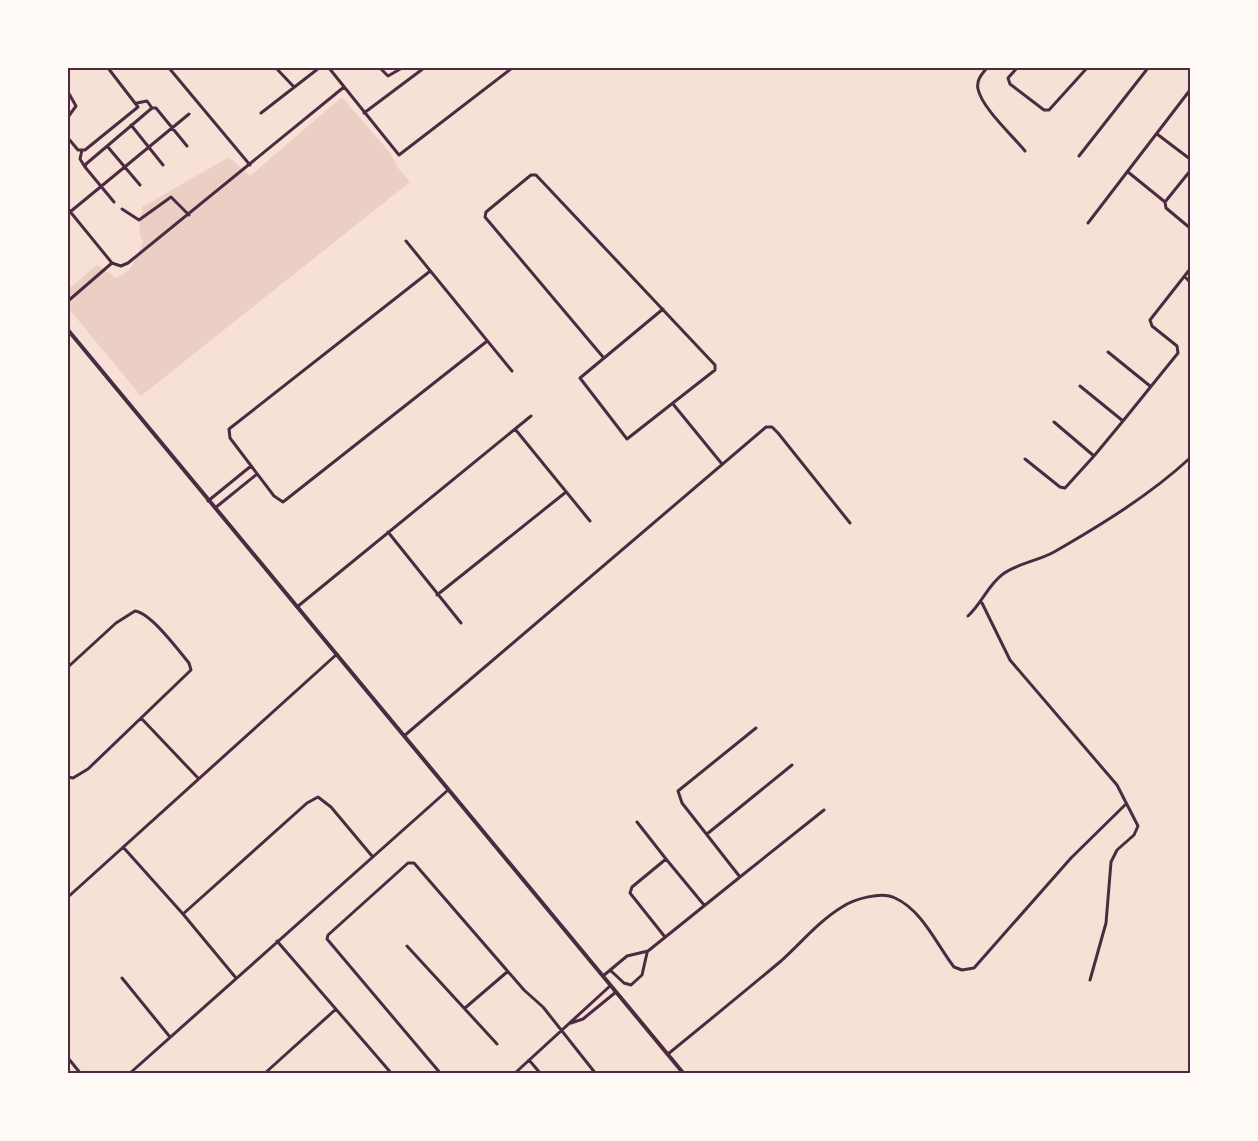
<svg xmlns="http://www.w3.org/2000/svg" width="1258" height="1141" font-family="'Archivo Narrow',sans-serif">
<style>
.green{fill:#ebcfc5}
.lines{fill:none;stroke-linecap:round;stroke-linejoin:round}
.minor{stroke:#4a2c40;stroke-width:3}
.secondary{stroke:#4a2c40;stroke-width:4}
.neatline{fill:none;stroke:#4a2c40;stroke-width:2}
</style>
<rect width="100%" height="100%" fill="#f7e1d7"/>
<path class="green" d="M342 97 390 153 398 168 410 182 141 396 68 308V289L97 265 116 278 130 270 143 243 139 232 142 207 229 157 250 176Z"/>
<g class="lines">
<path class="minor" d="M169 68 250 165
M276 68 294 87
M329 68 399 155 512 68
M380 68 388 76 402 68
M987 68C982 74 976 80 978 89 982 108 1012 135 1025 151
M1017 68 1008 78 1010 84 1044 110H1049L1087 68
M68 92 76 106 68 117
M137 103 147 101 152 108
M261 113 319 68
M364 113 424 68
M131 125 163 165
M1157 134 1190 159
M68 138 78 150H85L138 107 108 68
M107 146 140 185
M82 150 80 159 85 167
M1079 156 1148 68
M1128 172 1165 202 1190 171
M114 202 85 167 86 164 152 108H156L187 146
M1165 202 1166 208 1190 228
M68 209 112 263 121 266 128 263 344 87
M122 209 139 220 171 197 189 215
M70 212 189 114
M1088 223 1190 90
M406 241 512 371
M429 272 229 429 230 438 274 496 283 502 486 342
M1186 278 1190 282
M68 301 112 263
M1108 352 1150 386
M603 357 485 217 486 212 531 175H536L715 365V370L627 439 580 378 663 309
M1080 386 1123 421 1178 353 1177 346 1152 326 1150 320 1190 269
M673 404 722 464
M1054 422 1094 456 1123 421
M515 429 590 521
M1025 459 1060 487 1065 488 1094 456
M208 501 251 466
M215 508 257 474
M388 532 461 623
M437 595 566 492
M982 603 1010 660 1117 785 1138 826 1134 835 1117 850 1111 862 1106 923 1090 980
M297 607 531 416
M968 616C982 603 988 585 1003 574 1018 563 1038 561 1054 552 1101 525 1150 495 1190 458
M68 667 116 623 135 611C151 613 178 650 189 663L191 670 88 769 73 778 68 777
M141 718 198 778
M404 736 766 427H772L778 433 850 523
M637 822 666 859
M707 834 792 765
M123 847 183 914 236 978
M740 877 824 810
M68 897 337 654
M183 914 307 803 318 797 331 807 372 856
M665 937 630 893 632 887 666 859 704 905
M277 941 392 1074
M407 946 497 1044
M610 970 624 983 631 985 642 975 647 953
M603 976 627 956 648 951 740 877 682 803 678 791 756 728
M122 978 170 1037
M465 1008 507 972
M571 1023 583 1019 616 992
M668 1054C706 1023 744 992 781 961 801 943 819 921 842 907 854 899 882 891 895 898 922 910 937 945 954 967L962 970 974 968 1071 858 1126 804
M68 1058 81 1074
M529 1060 541 1074
M129 1074 448 790
M264 1074 336 1009
M441 1074 327 939 328 935 408 863H414L524 990 543 1007 596 1074
M514 1074 610 986"/>
<path class="secondary" d="M68 330 684 1074"/>
</g>
<rect width="1258" height="1141" fill="none" stroke="#fffaf5" stroke-width="138"/>
<rect x="69" y="69" width="1120" height="1003" class="neatline"/>
</svg>
